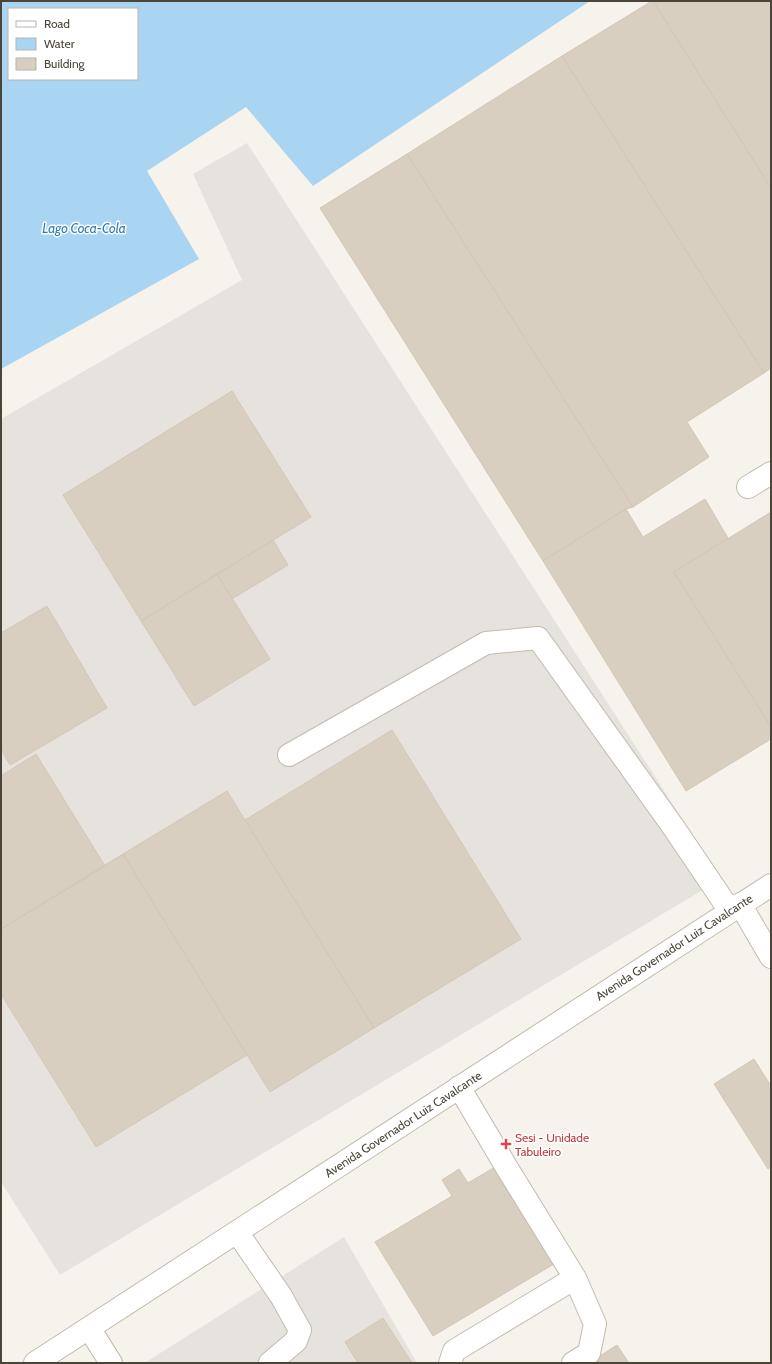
<svg xmlns="http://www.w3.org/2000/svg" width="772" height="1364" font-family="Cabin,sans-serif">
<style>
.industrial{fill:#e6e2dd}
.water{fill:#a9d4f2;fill-rule:evenodd}
.building{fill:#d8cfc1;stroke:#d3c7b4}
.lines{fill:none;stroke-linecap:round;stroke-linejoin:round}
.minor-casing{stroke:#c2bbae;stroke-width:24}
.minor{stroke:#fff;stroke-width:22}
.health-dot{fill:#e0444e;stroke:#fff;stroke-width:1.5}
.labels{text-anchor:middle;dominant-baseline:central;stroke-width:3;stroke-linejoin:round;paint-order:stroke}
.street-label{font-size:12px;fill:#4b4439;stroke:#fff}
.health-label{font-size:12px;fill:#be3a42;stroke:#fff;text-anchor:start}
.water-label{font-size:13px;font-style:italic;fill:#2e7ab2;stroke:#fff}
</style>
<rect width="100%" height="100%" fill="#f6f3ec"/>
<path class="industrial" d="M247 143 721 879 60 1275 1 1182V419L242 280 193 174Z
M344 1237 417 1363H147L146 1362Z"/>
<path class="water" d="M1 1H590L313 186 246 107 147 171 199 259 1 369ZM9 9H137V79H9Z"/>
<path class="building" d="M652 1H653L771 188V368L764 373 562 56Z
M653 1H771V188Z
M562 56 764 373 687 422 709 457 633 507 407 154Z
M407 154 633 507 626 509 543 561 320 208Z
M232 391 311 517 141 621 63 495Z
M705 499 728 538 674 572 771 727V739L686 791 543 561 626 509 643 537Z
M771 512V727L674 572Z
M273 540 288 565 232 599 217 574Z
M217 574 270 659 194 706 141 621Z
M47 606 107 708 10 765 1 749V633Z
M392 730 521 939 374 1028 245 820Z
M36 754 105 866 1 929V776Z
M227 791 374 1028 270 1092 123 854Z
M123 854 247 1055 96 1147 1 994V929Z
M754 1059 771 1086V1167L768 1169 714 1084Z
M495 1167 554 1264 433 1336 375 1242 452 1196 442 1180 459 1169 468 1183Z
M383 1318 412 1363H358L345 1342Z
M617 1345 629 1363H589Z"/>
<g class="lines">
<g class="minor-casing">
<path id="minor" d="M748 487 771 473
M289 755 486 643 538 638 674 828 730 911
M740 904 771 957
M459 1087 507 1168 575 1278 595 1324 589 1353 573 1363
M237 1232 281 1296 300 1330 296 1341 270 1363
M89 1328 111 1363
M35 1363 771 885
M450 1363 454 1351 575 1278"/>
</g>
<use href="#minor" class="minor"/>
</g>
<path class="health-dot" d="M504 1138h4v4h4v4h-4v4h-4v-4h-4v-4h4z"/>
<g class="labels">
<g class="street-label">
<text transform="translate(674 947) rotate(-33)">Avenida Governador Luiz Cavalcante</text>
<text transform="translate(403 1124) rotate(-33)">Avenida Governador Luiz Cavalcante</text>
</g>
<g class="health-label">
<text x="515" y="1137">Sesi - Unidade<tspan x="515" dy="14">Tabuleiro</tspan></text>
</g>
<g class="water-label">
<text x="84" y="228">Lago Coca-Cola</text>
</g>
</g>
<rect width="772" height="1364" fill="none" stroke="#4b4439" stroke-width="4"/>
<rect x="8" y="8" width="130" height="72" fill="#ffffff" stroke="#b7b4b0"/>
<rect x="16" y="21" width="20" height="6" fill="#ffffff" stroke="#b7b4b0"/>
<text x="44" y="28" font-size="12" fill="#4b4439">Road</text>
<rect x="16" y="38" width="20" height="12" fill="#a9d4f2" stroke="#b7b4b0"/>
<text x="44" y="48" font-size="12" fill="#4b4439">Water</text>
<rect x="16" y="58" width="20" height="12" fill="#d8cfc1" stroke="#b7b4b0"/>
<text x="44" y="68" font-size="12" fill="#4b4439">Building</text>
</svg>
